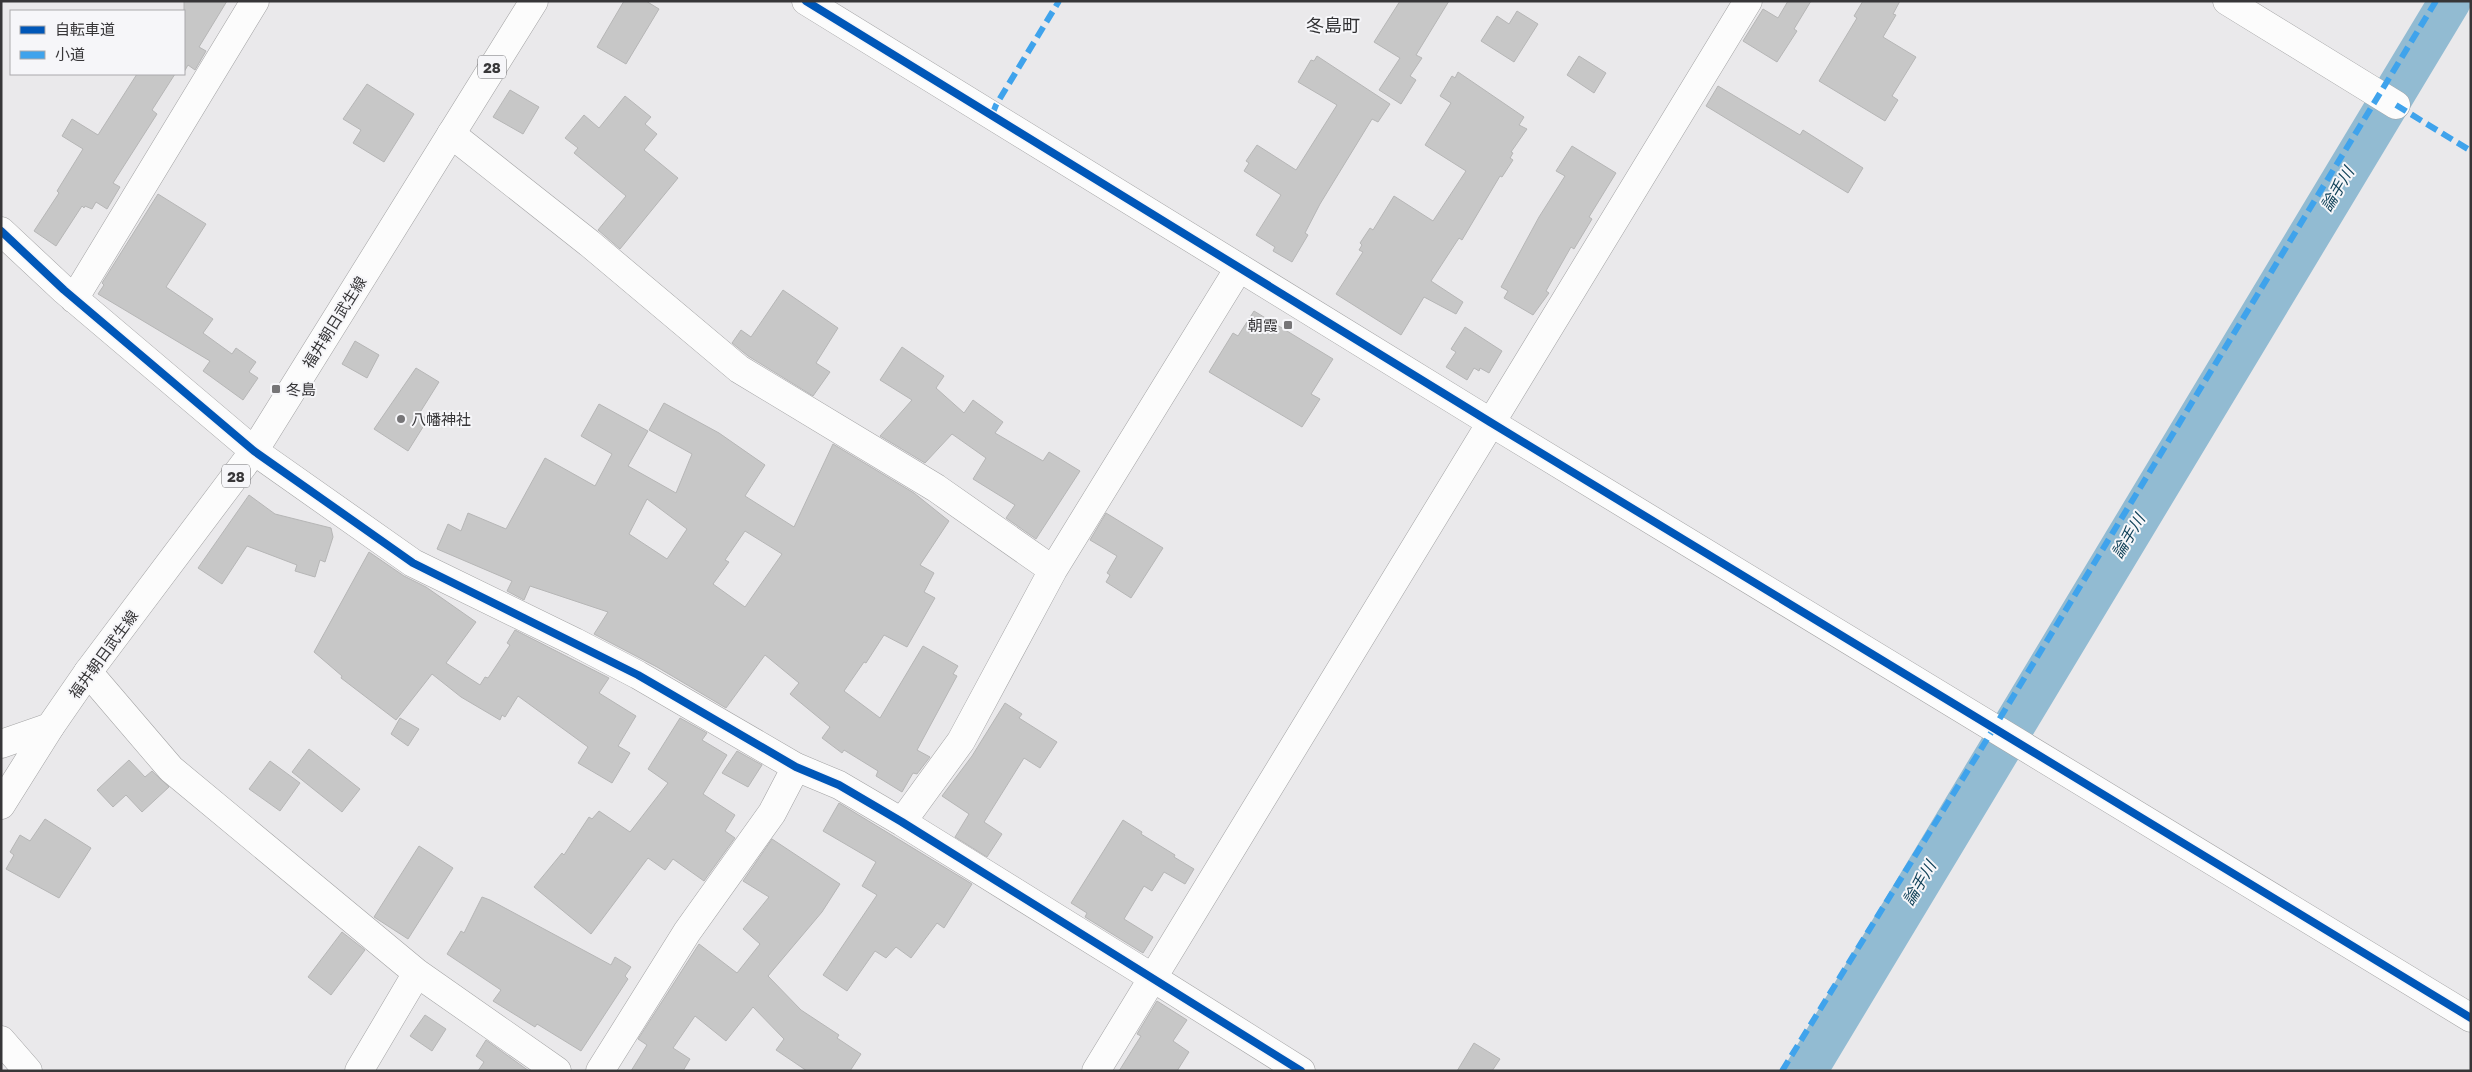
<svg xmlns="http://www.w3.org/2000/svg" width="2472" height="1072" font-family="'Golos Text','Noto Sans JP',sans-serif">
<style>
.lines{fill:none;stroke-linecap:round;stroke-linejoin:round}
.river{stroke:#92bbd2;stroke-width:42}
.building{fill:#c7c7c7;stroke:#b6b6b6;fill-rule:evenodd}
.street-casing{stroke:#a2a2a3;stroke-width:29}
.secondary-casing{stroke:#a2a2a3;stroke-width:29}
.primary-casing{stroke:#a2a2a3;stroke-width:29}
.street{stroke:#fcfcfc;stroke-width:28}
.secondary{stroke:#fcfcfc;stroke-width:28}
.primary{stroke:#fcfcfc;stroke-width:28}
.quiet{stroke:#3fa3ec;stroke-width:6;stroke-dasharray:12 6;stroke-linecap:butt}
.cycleway-casing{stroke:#f6f6f9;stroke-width:11}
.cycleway{stroke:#0057b8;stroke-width:8}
.poi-dot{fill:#767577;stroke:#f6f6f9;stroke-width:2}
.labels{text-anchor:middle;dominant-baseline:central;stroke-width:4;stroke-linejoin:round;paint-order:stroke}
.shield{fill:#f6f6f9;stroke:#707072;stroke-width:1}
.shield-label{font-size:14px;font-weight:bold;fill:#373638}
.street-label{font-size:15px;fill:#373638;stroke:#f6f6f9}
.poi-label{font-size:15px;fill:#373638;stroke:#f6f6f9;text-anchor:start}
.water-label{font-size:16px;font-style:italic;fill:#114259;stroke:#f6f6f9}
.quarter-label{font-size:18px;fill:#313133;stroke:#f6f6f9}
</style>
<rect width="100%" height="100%" fill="#eae9eb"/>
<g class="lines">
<path class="river" d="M1806 1071 2450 1"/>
</g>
<path class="building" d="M184 1H227L199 47 206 51 195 70 188 65 184 72Z
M624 1H646L659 9 626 64 597 47Z
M1400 1H1449L1416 55 1422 58 1410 76 1416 80 1401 104 1379 90 1400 58 1374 42Z
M1788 1H1811L1794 29 1797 31 1777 62 1743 41 1763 9 1778 18Z
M1863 1H1900L1893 14 1896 15 1883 37 1916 57 1892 96 1898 100 1885 121 1819 81 1857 18 1854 16Z
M1517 11 1538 24 1514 62 1481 41 1497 16 1509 24Z
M1317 56 1390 104 1378 122 1372 119 1320 204 1305 233 1308 235 1292 262 1273 251 1275 247 1256 235 1281 195 1244 171 1249 163 1246 161 1257 145 1296 170 1337 105 1298 82 1311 60 1314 61Z
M1579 56 1606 73 1594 93 1567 75Z
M1458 72 1524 117 1519 125 1527 129 1511 152 1513 153 1510 158 1513 160 1502 177 1500 176 1462 240 1459 238 1431 281 1463 302 1456 314 1424 297 1401 335 1336 294 1363 252 1359 250 1362 245 1360 243 1370 228 1373 230 1394 196 1433 221 1466 171 1425 145 1451 103 1440 96 1452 76 1455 78Z
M137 74H175L152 110 157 114 113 183 120 187 107 209 96 202 92 209 85 206 84 208 82 206 56 246 34 231 59 193 57 191 83 149 62 136 72 119 98 135Z
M367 84 414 114 384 162 353 143 361 130 343 119Z
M1718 86 1800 135 1803 130 1863 168 1848 193 1706 106Z
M510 90 539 107 523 134 493 117Z
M625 96 651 117 645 124 657 134 644 150 678 178 620 249 598 230 626 196 574 153 578 148 565 138 584 115 599 128Z
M1572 146 1616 173 1589 217 1592 219 1574 249 1571 247 1546 291 1549 293 1533 315 1504 298 1508 291 1501 287 1539 217 1565 176 1556 171Z
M158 194 206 224 166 287 213 319 203 333 232 354 236 348 256 362 249 372 258 378 243 400 203 371 210 361 98 294 104 285 102 283Z
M783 290 838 328 816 363 830 372 813 396 748 356 732 343 741 330 751 337Z
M1254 311 1333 359 1311 394 1320 399 1302 427 1209 372 1233 333 1238 336Z
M1465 327 1502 351 1489 373 1480 368 1479 371 1474 368 1467 380 1446 367 1456 352 1451 349Z
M355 341 379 355 367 378 342 364Z
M902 347 944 376 936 388 964 413 973 400 1003 422 995 433 1043 461 1049 452 1080 471 1036 539 1006 518 1015 505 973 479 986 458 952 434 925 463 880 436 912 400 880 380Z
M416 368 439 382 419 414 428 419 408 451 374 429Z
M664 403 719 433 765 465 745 496 794 527 833 444 914 493 949 521 920 565 934 573 924 592 935 598 907 647 884 635 866 663 864 662 844 691 880 718 923 646 958 666 953 674 957 676 917 750 930 757 917 774 913 773 902 792 876 776 878 771 844 750 842 753 822 738 830 727 790 694 799 683 765 655 726 708 657 667 594 634 608 612 530 586 524 600 507 591 512 581 437 549 448 524 461 531 468 513 506 529 545 458 595 486 612 454 581 436 599 404 648 431 628 466 676 493 692 454 649 430ZM647 499 687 529 667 559 629 534ZM745 531 782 554 745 607 713 584 729 562 725 560Z
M249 495 275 514 331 528 333 537 325 562 320 560 315 577 295 571 297 565 247 546 222 584 198 568Z
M1106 513 1163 548 1131 598 1106 582 1110 575 1107 573 1117 556 1090 540Z
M369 552 404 576 426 587 476 622 446 663 480 685 485 677 488 678 510 645 507 643 515 630 609 678 599 693 636 716 618 746 630 753 612 783 578 763 588 747 518 696 505 717 502 715 500 720 461 697 432 674 396 720 341 678 342 676 314 652Z
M1005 703 1022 714 1019 718 1057 742 1040 768 1024 758 984 822 1002 834 987 857 955 837 969 814 942 796 972 756Z
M400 718 419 729 408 746 391 734Z
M680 718 707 733 702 740 727 755 703 794 735 815 725 831 735 838 704 881 673 859 665 870 648 858 591 934 534 887 562 853 564 855 589 817 592 819 599 811 630 832 668 783 648 769Z
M309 749 360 789 342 812 292 772Z
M737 751 762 765 748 787 722 773Z
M129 760 145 777 152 771 169 787 142 812 126 795 113 807 97 790Z
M270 761 300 783 280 811 249 789Z
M839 803 972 884 944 928 937 923 911 958 896 947 886 958 875 951 847 991 823 975 877 895 862 886 876 862 823 831Z
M45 819 91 848 59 898 6 869 14 855 10 852 20 835 30 841Z
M1123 820 1142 832 1141 834 1175 855 1174 857 1194 869 1185 884 1164 872 1152 891 1144 886 1124 919 1153 937 1143 953 1085 917 1087 913 1071 903Z
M772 839 840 884 822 912 768 976 801 1010 839 1035 837 1038 861 1054 850 1071H807L776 1050 784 1039 753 1007 726 1041 695 1016 673 1048 690 1059 683 1071H631L647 1045 638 1039 699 944 737 973 760 944 743 929 769 897 743 881Z
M419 846 453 868 408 939 374 917Z
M482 897 490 900 611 965 615 957 631 967 625 976 628 979 581 1051 537 1024 535 1027 493 1001 501 990 447 954 461 931 464 933Z
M342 932 365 950 331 995 308 977Z
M1157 1001 1187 1020 1173 1041 1189 1052 1177 1071H1119L1141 1036 1137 1034Z
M425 1015 446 1029 432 1051 410 1036Z
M486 1040 529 1071H478L484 1062 476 1056Z
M1474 1043 1500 1059 1492 1071H1457Z"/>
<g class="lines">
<g class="street-casing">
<path id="street" d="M2227 1 2396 105
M451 134 589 243 739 369 936 488 1053 570
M1 231 64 290 254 451 413 563 575 642 638 675 796 767 839 785 902 822 1153 978
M74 299 255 1
M88 672 171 769 417 973 557 1071
M1 744 50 727
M902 822 961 741 1053 570 1239 268
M1 1040 28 1071
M359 1071 417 973
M600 1071 687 932 772 813 796 767"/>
</g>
<g class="secondary-casing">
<path id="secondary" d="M806 1 1490 422 2471 1018
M1153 978 1301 1071
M1096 1071 1748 1"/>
</g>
<g class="primary-casing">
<path id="primary" d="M1 805 50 727 88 672 254 451 534 1"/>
</g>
<use href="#street" class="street"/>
<use href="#secondary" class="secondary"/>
<use href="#primary" class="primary"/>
<path class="quiet" d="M2396 105 2471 151
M992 115 996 105 1059 1
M1782 1071 1994 728 2436 1"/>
<g class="cycleway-casing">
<path id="cycleway" d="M806 1 1490 422 2471 1018
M1 231 64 290 254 451 413 563 638 675 796 767 839 785 902 822 1301 1071"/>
</g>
<use href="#cycleway" class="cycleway"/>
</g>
<g class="poi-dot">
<rect x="1283" y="320" width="10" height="10" rx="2.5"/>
<rect x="271" y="384" width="10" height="10" rx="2.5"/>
<circle cx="401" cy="419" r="5"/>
</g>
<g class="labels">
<g class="shield">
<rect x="478" y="55.5" width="28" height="23" rx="4"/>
<rect x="222" y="464.5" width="28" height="23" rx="4"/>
</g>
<g class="shield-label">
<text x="492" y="67">28</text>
<text x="236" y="476">28</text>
</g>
<g class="street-label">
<text transform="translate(334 322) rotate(-58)">福井朝日武生線</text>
<text transform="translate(103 654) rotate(-54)">福井朝日武生線</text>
</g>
<g class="poi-label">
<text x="1278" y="325" text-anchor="end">朝霞</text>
<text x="286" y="389">冬島</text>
<text x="411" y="419">八幡神社</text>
</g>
<g class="water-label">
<text transform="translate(2337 189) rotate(-59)">論手川</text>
<text transform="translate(2128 536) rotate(-59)">論手川</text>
<text transform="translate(1919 883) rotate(-59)">論手川</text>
</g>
<g class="quarter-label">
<text x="1333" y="25">冬島町</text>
</g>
</g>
<rect width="2472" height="1072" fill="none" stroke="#373638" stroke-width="5"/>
<rect x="10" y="10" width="175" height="65" fill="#f6f6f9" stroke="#aaa9ac"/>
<rect x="20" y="26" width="25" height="8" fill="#0057b8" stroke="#aaa9ac"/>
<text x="55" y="35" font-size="15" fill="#373638">自転車道</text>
<rect x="20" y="51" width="25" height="8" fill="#3fa3ec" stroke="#aaa9ac"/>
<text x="55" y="60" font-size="15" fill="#373638">小道</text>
</svg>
